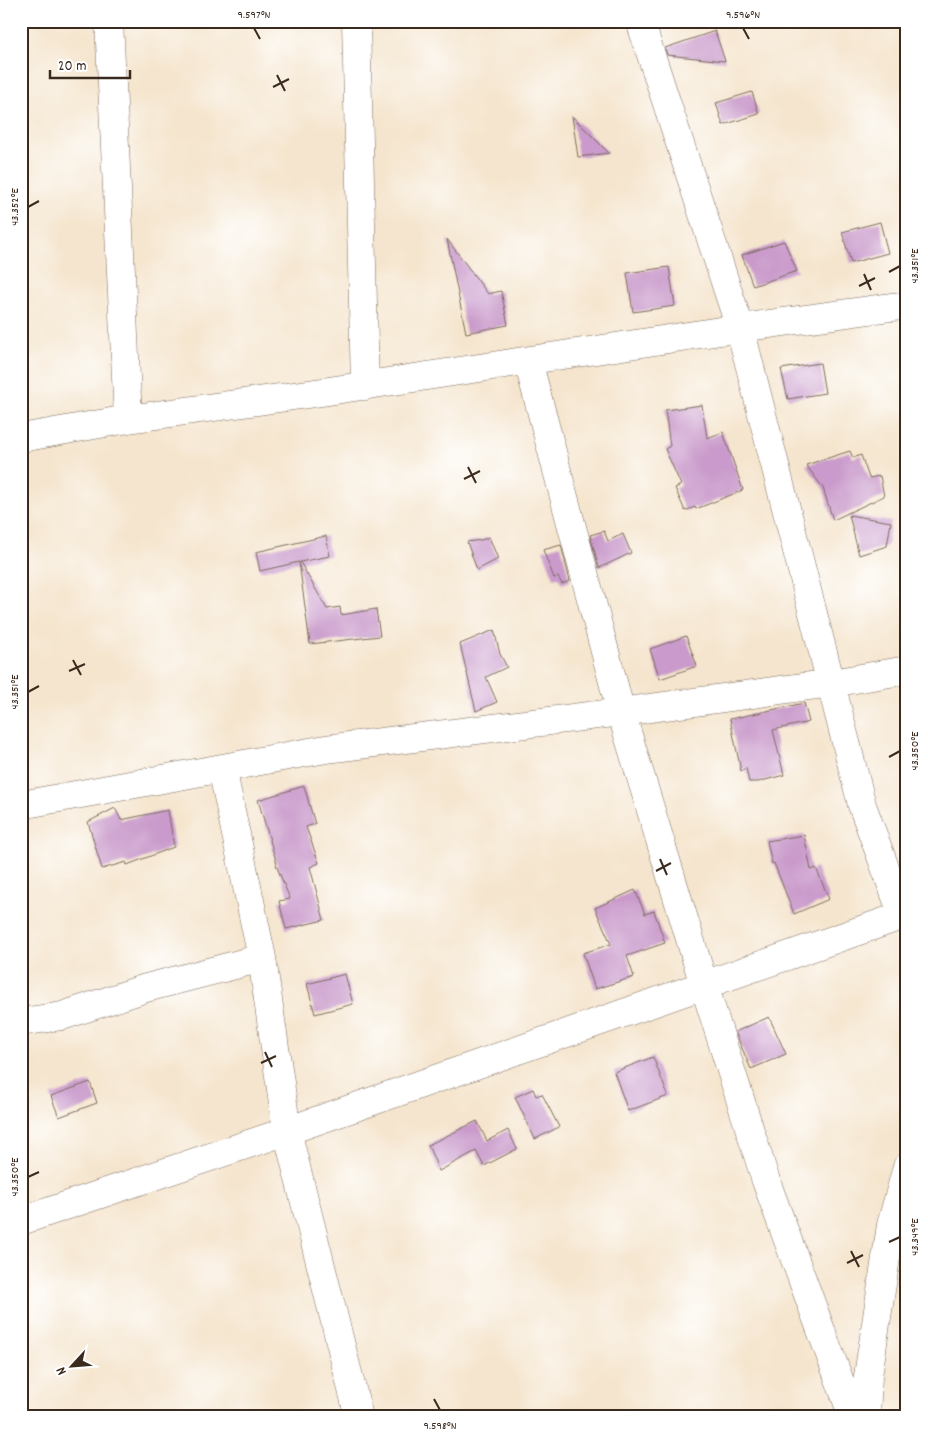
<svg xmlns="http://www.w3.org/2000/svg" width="928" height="1438" font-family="Dekko,sans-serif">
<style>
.building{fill:#c99acb}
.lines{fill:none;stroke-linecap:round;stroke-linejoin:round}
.minor-casing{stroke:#7c6b5c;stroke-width:29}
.minor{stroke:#fff;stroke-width:28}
.ticks{fill:none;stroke:#3b2a1e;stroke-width:2}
.neatline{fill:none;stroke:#3b2a1e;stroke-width:2}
.ticks-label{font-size:12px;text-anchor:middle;fill:#3b2a1e}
</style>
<rect width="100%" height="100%" fill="#fff"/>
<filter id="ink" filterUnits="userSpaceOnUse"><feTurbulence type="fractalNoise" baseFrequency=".02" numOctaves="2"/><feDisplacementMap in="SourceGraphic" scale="10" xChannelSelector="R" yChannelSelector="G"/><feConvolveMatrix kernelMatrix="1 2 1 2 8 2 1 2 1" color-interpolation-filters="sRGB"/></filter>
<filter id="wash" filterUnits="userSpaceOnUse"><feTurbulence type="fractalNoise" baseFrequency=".0096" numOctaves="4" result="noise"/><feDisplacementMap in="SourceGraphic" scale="20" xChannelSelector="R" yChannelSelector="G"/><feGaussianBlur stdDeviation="1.12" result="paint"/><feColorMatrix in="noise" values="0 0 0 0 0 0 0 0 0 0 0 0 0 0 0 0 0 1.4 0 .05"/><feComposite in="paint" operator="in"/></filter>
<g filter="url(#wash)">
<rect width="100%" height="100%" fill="#f5e5ce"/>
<g id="blocks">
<path class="building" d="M715 31 725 61 667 55 665 48Z
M752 92 759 114 723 125 716 103Z
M572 116 609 153 578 157Z
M880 222 888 253 851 263 842 232Z
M447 239 488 294 501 291 508 325 466 333Z
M784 241 797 271 753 286 742 255Z
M669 267 675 306 633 312 627 273Z
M820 363 825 393 788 399 781 369Z
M702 405 707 438 723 432 743 490 696 509 695 507 685 511 675 488 681 485 665 449 670 446 665 410Z
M850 451 853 458 861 455 869 478 880 476 884 496 833 520 823 488 806 465Z
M849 515 891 522 887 546 859 555Z
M604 531 608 541 623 534 631 553 599 568 590 535Z
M326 536 330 556 300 562 327 609 340 607 341 615 376 609 380 636 310 644 299 562 260 571 256 552Z
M489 537 498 559 477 570 467 542 481 540Z
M561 545 570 581 562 584 558 577 554 578 543 550Z
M494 630 500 654 507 667 486 677 497 702 476 711 460 644Z
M686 636 697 666 660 679 650 649Z
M804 703 809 722 773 730 784 775 758 782H749L746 768 741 771 730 719Z
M304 786 315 824 306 827 319 863 310 867 324 920 286 929 279 901 290 899 276 865 277 864 258 800Z
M115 808 121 820 168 810 174 847 127 865 126 862 102 869 88 822Z
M804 835 811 870 816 868 829 899 794 914 774 863 772 864 767 841Z
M635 890 645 914 654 911 665 943 627 956 634 977 595 989 583 953 611 944 595 908Z
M345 974 353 1004 315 1014 307 984Z
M769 1017 786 1054 751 1069 735 1032Z
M653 1057 668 1096 628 1111 614 1072Z
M90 1082 97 1103 59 1117 51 1096Z
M533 1089 536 1096 542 1094 559 1127 535 1139 515 1097Z
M477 1121 487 1141 508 1130 517 1149 484 1166 476 1151 439 1171 428 1145Z"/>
</g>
</g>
<g filter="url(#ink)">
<use href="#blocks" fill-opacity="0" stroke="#7c6b5c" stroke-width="1"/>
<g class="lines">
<g class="minor-casing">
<path id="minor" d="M109 21 128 419
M356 21 365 386
M640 21 740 328 862 805 903 916
M528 361 621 712 704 985 766 1181 853 1417
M21 438 128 419 322 392 740 328 891 307 907 306
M222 768 262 958 287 1131 359 1417
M21 805 326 749 621 712 832 683 907 670
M21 1022 62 1016 146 988 262 958
M21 1221 287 1131 907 914
M866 1417 868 1376 891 1225 907 1167"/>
</g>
<use href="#minor" class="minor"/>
</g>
</g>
<path class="ticks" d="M254 28 260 39M743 28 749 39M277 75 285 91M273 87 289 79M28 207 39 201M889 272 900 266M864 274 871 290M859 286 875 278M468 467 476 483M464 479 480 471M73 660 81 675M69 671 85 664M28 692 39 686M889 757 900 751M660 859 667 875M656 871 671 863M265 1052 272 1067M261 1063 276 1056M28 1177 39 1172M889 1242 900 1237M851 1251 859 1267M847 1263 863 1255M434 1399 440 1410"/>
<rect width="928" height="1438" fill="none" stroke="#fff" stroke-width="55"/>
<g transform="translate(72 1366) rotate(244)" stroke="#ffffff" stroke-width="4" paint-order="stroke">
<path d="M0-4L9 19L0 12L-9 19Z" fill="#3b2a1e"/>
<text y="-8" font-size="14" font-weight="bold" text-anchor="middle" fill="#3b2a1e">N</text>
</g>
<path d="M50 70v8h80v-8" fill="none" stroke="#3b2a1e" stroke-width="2.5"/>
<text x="58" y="70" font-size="15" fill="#3b2a1e" stroke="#ffffff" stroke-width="4" paint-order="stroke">20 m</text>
<rect x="28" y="28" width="872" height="1382" class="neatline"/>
<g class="ticks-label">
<text x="254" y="18">9.597°N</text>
<text x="743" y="18">9.596°N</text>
<text transform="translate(14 207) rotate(-90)" y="4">43.352°E</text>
<text transform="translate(914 266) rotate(-90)" y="4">43.351°E</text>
<text transform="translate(14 692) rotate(-90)" y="4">43.351°E</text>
<text transform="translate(914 751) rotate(-90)" y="4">43.350°E</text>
<text transform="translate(14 1177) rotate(-90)" y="4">43.350°E</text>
<text transform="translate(914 1237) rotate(-90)" y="4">43.349°E</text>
<text x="440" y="1429">9.598°N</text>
</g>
</svg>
